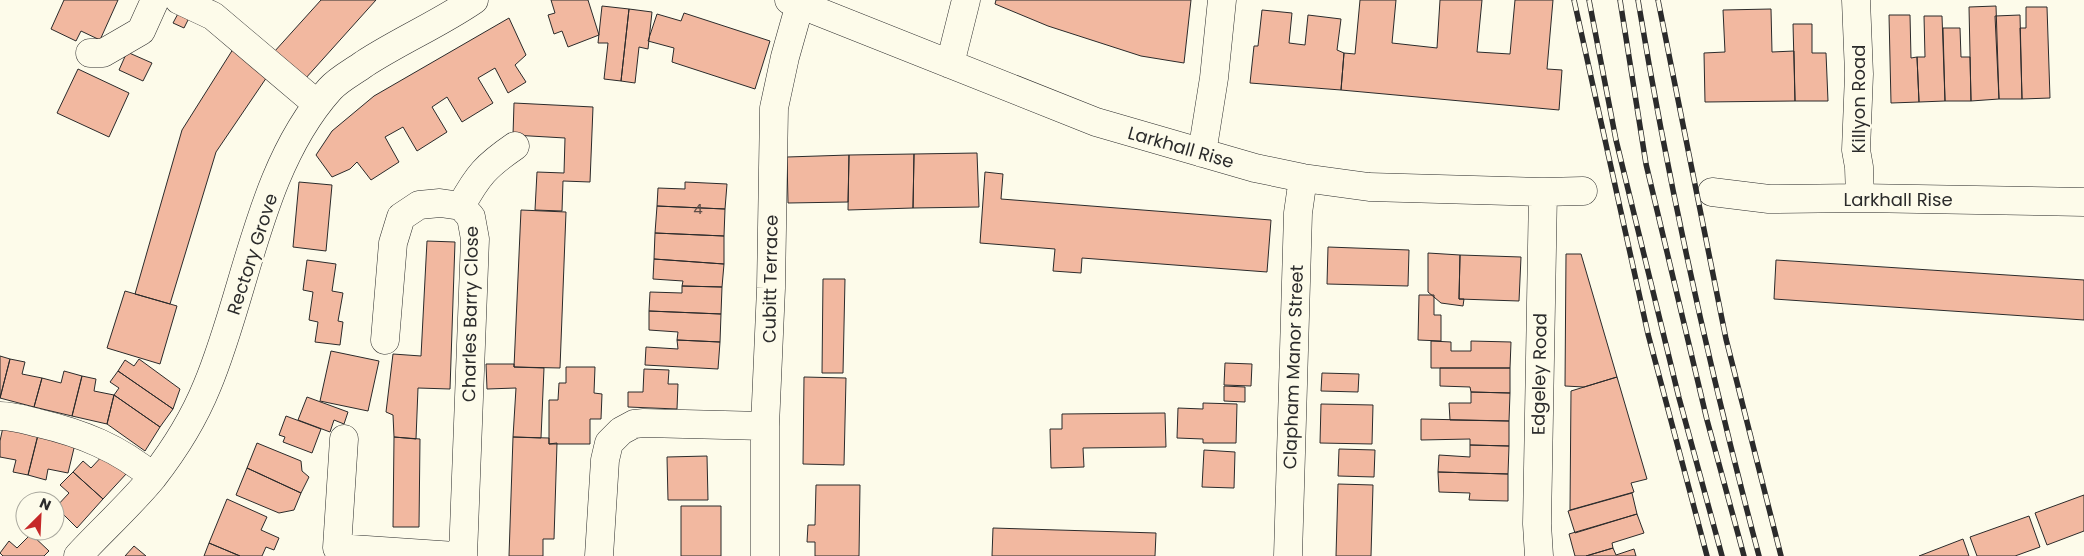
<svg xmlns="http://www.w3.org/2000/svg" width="2084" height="556" font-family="Poppins,sans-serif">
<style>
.building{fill:#f2b8a0;stroke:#2b2b2b}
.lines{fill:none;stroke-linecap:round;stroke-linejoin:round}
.street-casing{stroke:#2b2b2b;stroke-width:29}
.street{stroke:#fdfbea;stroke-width:28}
.rail-casing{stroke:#2b2b2b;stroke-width:5.5}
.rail{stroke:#fdfbea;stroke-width:4;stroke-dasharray:11;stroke-linecap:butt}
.labels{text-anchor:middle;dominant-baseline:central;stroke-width:4;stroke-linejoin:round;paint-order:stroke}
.number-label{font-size:15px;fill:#5d4e48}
.street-label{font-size:18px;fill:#2b2b2b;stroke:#fdfbea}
</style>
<rect width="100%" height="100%" fill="#fdfbea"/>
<path class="building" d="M64 0H118L100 40 81 31 76 41 51 29Z
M321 0H376L305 79 274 52Z
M551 0H588L599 35 568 47 562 31 554 34 548 15 555 13Z
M996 0H1191L1184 63 1141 56 1048 26 995 4Z
M1360 0H1396L1392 43 1437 48 1440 0H1482L1477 52 1510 54 1515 0H1553L1547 69 1562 70 1559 110 1341 90 1344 53 1355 54Z
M602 6 629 9 621 81 604 79 608 43H598Z
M1996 6 1999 99 1971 101 1969 7Z
M2026 7H2047L2050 98 2022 99 2020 28H2026Z
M181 8 191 14 184 28 173 23Z
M629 9 652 12 648 49 639 47 635 83 621 81Z
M1771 9 1772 52 1794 51 1795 101 1705 102 1704 53 1725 52 1723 10Z
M1262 10 1292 13 1289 43 1305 45 1308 15 1341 19 1337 50 1344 53 1341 90 1250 83 1254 46H1258Z
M684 13 770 41 755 89 672 62 674 48 648 41 657 14 681 21Z
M1889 15H1910L1911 58 1917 57 1919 102 1891 103Z
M2020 15 2022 99H1999L1995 16Z
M1924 16H1942L1945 101 1919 102 1917 57H1925Z
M509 18 526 55 515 65 526 82 508 93 495 68 478 78 493 103 462 122 447 97 432 107 447 132 417 151 403 127 385 137 399 162 371 180 357 162 350 169 332 177 316 155 332 131 374 96Z
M1793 24H1812V53H1826L1828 101H1795Z
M1943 28H1960L1961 57H1970L1971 101H1945Z
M235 46 271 71 216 152 170 304 135 294 182 130Z
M127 52 152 63 143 81 119 70Z
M78 69 129 93 109 137 57 113Z
M514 103 593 107 590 182 563 181 562 211 535 210 537 172 564 173 565 138 513 135Z
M977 153 979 207 913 208 914 154Z
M914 154 913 208 848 210 849 155Z
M849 155 848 202 788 203 787 157Z
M985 172 1003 174 1001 199 1271 220 1267 272 1082 258 1081 273 1053 271 1055 249 980 243Z
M299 182 332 185 326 251 293 247Z
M685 182 727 184 725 209 657 206 658 188 685 189Z
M657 206 725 209 724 236 655 233Z
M521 210 566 212 560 368 514 367Z
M655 233 724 236V264L654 259Z
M427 241 455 242 450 389 418 388 416 439 394 437 393 415 386 412 393 354 421 356Z
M1328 247 1409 250 1408 286 1327 284Z
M1428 253 1460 255 1459 299H1464L1463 306 1441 303 1428 292Z
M1566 254H1581L1617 377 1584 387 1565 386Z
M1460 255 1521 257 1519 301 1459 299Z
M654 259 724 264 722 287 682 286 683 281 653 279Z
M307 260 336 264 332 291 343 293 338 321 343 322 340 345 315 342 318 322 309 320 313 292 303 290Z
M1776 260 2084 280V320L1774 299Z
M823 279H845L843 373H822Z
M682 286 722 287 721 314 649 311 650 292 682 293Z
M125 291 177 306 160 364 107 348Z
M1419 295H1434V315H1441V341L1418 340Z
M649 311 721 314 720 342 677 340 678 332 649 330Z
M677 340 720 342 718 369 645 365 646 347 678 349Z
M1431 341 1451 342V351H1471V341L1511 342 1510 368H1431Z
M331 351 379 361 368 411 320 401Z
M0 356 10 359 0 398Z
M10 359 25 362 22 374 42 378 34 407 0 398Z
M139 359 180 389 173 409 118 371 125 360 134 366Z
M1225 363 1252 364 1251 386 1224 385Z
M486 364H514V367L544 368 541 438 513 437 516 388 487 389Z
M566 367H595L594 393 602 394 601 419H590V444H549V400H558L559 383H566Z
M1440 368H1510V393L1471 392 1470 387 1440 386Z
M644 369 669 370 668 384H678L677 409 628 407V392H643Z
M64 371 82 376 72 416 34 407 42 378 61 383Z
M118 371 173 409 160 427 114 395 119 388 110 382Z
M1322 373 1359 374 1358 392 1321 391Z
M82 376 96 379 94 391 114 395 107 424 72 416Z
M804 377 846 378 844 465 803 464Z
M1617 377 1647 479 1631 483 1634 492 1570 510 1571 391Z
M1224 386 1245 387V402L1224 401Z
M1471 392 1510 393 1509 421 1450 420 1449 403H1471Z
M114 395 160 427 145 451 107 424Z
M307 397 348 412 344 424 334 420 330 432 298 420Z
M1203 403 1237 404 1236 443H1203V439L1177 438 1178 408 1203 409Z
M1321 404 1373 405 1372 444 1320 443Z
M1165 413 1166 447 1083 448 1084 467 1051 468 1050 429H1062V414Z
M286 416 321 429 312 453 283 442 285 437 279 435Z
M1421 419 1509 421V446L1470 445V439L1421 440Z
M3 427 38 435 28 475 13 472 16 460 0 457V441Z
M38 435 75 444 68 473 48 469 46 480 28 475Z
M394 437 420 439 419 527H393Z
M513 437 549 438V444L557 443 554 539H543V556H509Z
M257 443 301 461 302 471 309 477 301 493 247 468Z
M1470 445 1509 446 1508 474 1438 472 1439 455 1470 457Z
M1339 449 1375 450 1374 477 1338 476Z
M1204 450 1235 452 1234 488 1202 487Z
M105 453 127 473 103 499 73 472 83 461 91 468Z
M707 456 708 500H668L667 457Z
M247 468 301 493 294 510 279 513 236 495Z
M73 472 103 499 77 528 56 507 69 493 60 485Z
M1438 472 1508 474V501L1469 500 1470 493 1439 492Z
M1338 484 1373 485 1371 556H1336Z
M816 485H860L859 556H815V542H807L808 525H815Z
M1632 493 1637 514 1575 533 1568 511Z
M2084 495V531L2047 545 2035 513Z
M227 499 267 517 261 530 279 538 274 550 266 547 262 556H240L209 543Z
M681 506H721V556H681Z
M1637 514 1644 533 1612 543 1613 548 1586 556H1575L1569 534Z
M2029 516 2040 547 2015 556H1977L1970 537Z
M993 528 1156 533 1155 556H992Z
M31 534 49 551 44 556H3L0 553 9 541 17 548Z
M1963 539 1969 556H1919Z
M209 543 240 556H204Z
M134 546 146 556H125Z
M1613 548 1616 555 1634 549 1636 556H1586Z"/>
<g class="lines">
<g class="street-casing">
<path id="street" d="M179 0 213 16 317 104
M789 0 1096 122 1255 168 1303 178 1369 187 1543 192 1583 191
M1856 0 1859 74 1856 150 1859 167 1860 198
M90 53H103L141 31 155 0
M950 64 966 0
M1202 153 1214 78 1222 0
M1712 192 1769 199 1860 198 2084 202
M461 206C478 175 486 166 515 146
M385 340 393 243 401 217 419 205 440 203 461 206 471 217 475 239 463 556
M0 416C13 416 26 420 38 423 81 433 119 448 153 477
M344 439 337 548 455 556
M78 556C102 530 130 505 153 477 174 450 194 418 207 386 247 291 259 168 330 89 339 79 353 72 364 64 399 41 439 24 474 0
M599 556 605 460 609 443 621 431 634 424 644 423 765 426
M765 556V426L771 288 774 108 785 57 800 4
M1288 556 1298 213 1303 178
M1539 556 1537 524 1543 192"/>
</g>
<use href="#street" class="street"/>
<g class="rail-casing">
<path id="rail" d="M1574 0 1648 334 1707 556
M1589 0 1616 140 1679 398 1722 556
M1620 0 1646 164 1707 420 1744 556
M1638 0C1669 187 1710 372 1759 556
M1658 0 1726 339 1781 556"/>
</g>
<use href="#rail" class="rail"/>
</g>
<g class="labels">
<g class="number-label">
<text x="698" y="208">4</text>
</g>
<g class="street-label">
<text transform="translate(1858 99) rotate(-90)">Killyon Road</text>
<text transform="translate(1181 147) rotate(16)">Larkhall Rise</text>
<text x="1898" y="199">Larkhall Rise</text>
<text transform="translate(252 254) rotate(-72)">Rectory Grove</text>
<text transform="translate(770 279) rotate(-89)">Cubitt Terrace</text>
<text transform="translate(470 314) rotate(-89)">Charles Barry Close</text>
<text transform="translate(1293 367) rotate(-88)">Clapham Manor Street</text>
<text transform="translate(1539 374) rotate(-89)">Edgeley Road</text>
</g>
</g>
<g transform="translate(40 516) rotate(24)"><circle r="24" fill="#fdfbea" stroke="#a9a89e"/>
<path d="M0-4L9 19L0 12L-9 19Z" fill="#c62828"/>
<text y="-8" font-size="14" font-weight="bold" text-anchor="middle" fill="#2b2b2b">N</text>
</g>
</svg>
